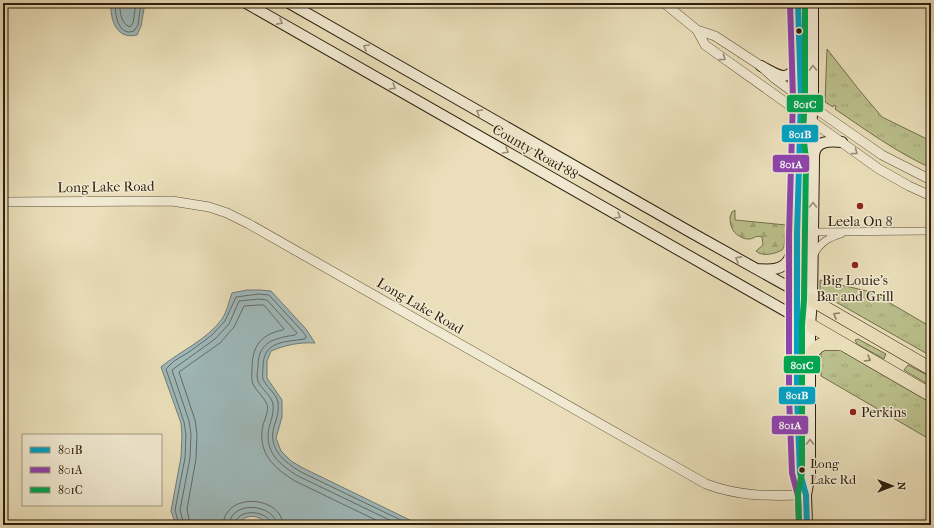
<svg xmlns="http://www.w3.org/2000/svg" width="934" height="528" font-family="'IM FELL French Canon',serif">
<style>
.grass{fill:url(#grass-tufts);stroke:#74704c}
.forest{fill:url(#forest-firs);stroke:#74704c}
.water{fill:#9eb9bb;stroke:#717b75}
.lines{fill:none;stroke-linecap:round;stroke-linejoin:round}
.shore{stroke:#666c64;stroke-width:1}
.minor-casing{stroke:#5d4f38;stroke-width:8}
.tertiary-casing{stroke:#5d4f38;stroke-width:10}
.secondary-casing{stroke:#2e1f0d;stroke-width:12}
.motorway-casing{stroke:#2e1f0d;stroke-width:14}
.minor{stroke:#f1ead2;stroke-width:7}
.tertiary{stroke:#f1ead2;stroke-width:9}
.secondary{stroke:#f1ead2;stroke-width:10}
.motorway{stroke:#eadfba;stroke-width:13}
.bus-1-casing{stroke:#f1ead2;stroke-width:9}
.bus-2-casing{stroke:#f1ead2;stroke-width:9}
.bus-3-casing{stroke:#f1ead2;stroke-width:9}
.bus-1{stroke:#02a2c4;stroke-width:6}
.bus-2{stroke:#8e44ad;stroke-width:6}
.bus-3{stroke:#00a651;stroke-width:6}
.oneway{stroke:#998f79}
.oneway2{stroke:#8c7f64}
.bus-dot{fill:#2e1f0d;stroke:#f1ead2;stroke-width:1.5}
.poi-dot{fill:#8f2418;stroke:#f1ead2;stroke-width:1.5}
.labels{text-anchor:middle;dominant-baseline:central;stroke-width:3;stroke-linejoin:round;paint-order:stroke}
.bus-label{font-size:13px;fill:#2e1f0d;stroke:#f1ead2;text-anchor:start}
.street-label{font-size:14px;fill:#2e1f0d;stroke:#f1ead2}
.poi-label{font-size:14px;fill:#2e1f0d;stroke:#f1ead2}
.line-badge{stroke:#f1ead2;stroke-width:1.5}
.badge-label{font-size:11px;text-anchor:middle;font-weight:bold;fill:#fff}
</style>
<defs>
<pattern id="grass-tufts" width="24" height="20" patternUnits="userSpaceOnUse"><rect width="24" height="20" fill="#bbc08c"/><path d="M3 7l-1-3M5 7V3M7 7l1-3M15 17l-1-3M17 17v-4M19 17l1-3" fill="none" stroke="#a1a578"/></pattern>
<pattern id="forest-firs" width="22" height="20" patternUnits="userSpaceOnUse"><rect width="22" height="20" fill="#bbc08c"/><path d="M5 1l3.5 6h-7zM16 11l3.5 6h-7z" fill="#a1a578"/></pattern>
</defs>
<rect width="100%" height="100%" fill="#eadfba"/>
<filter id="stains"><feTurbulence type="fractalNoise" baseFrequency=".005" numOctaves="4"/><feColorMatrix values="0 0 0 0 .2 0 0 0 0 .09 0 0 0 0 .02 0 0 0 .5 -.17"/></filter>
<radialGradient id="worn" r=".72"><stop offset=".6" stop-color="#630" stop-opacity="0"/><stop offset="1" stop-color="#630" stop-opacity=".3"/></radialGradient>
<path class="grass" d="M827 49 860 91 882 117 931 141V168C896 152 866 130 835 109L836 106 834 105 833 107 825 102Z
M820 280 871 292 931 327V356L820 293Z
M858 339 886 354 884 359 857 344 855 340Z
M838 349 931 403V440L821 376V350Z
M908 365 931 377V386L904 370Z"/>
<path class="forest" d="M735 210V220L786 225 784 247 782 250C775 254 762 257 756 251L763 245 762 237C756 235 755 238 750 239 747 239 746 239 743 238 733 234 730 227 730 217L732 212Z"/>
<path class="water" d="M111 3H145L141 26 137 35C116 40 110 19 111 3Z
M247 290H260L271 291 306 329 315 343C300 342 285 345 271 351L267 361V378L282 400V417L276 438 281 451 291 461 303 468 420 525H269C259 515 246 512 238 525H176L171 511 181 457 182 435 181 423 161 367C180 351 207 340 222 319 227 312 229 301 232 293Z"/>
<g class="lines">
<path class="shore" d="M115 3C115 14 118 37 134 31L138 25 141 3
M120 3C120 12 120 23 130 27L133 23 136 3
M179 525 175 510 185 458 186 435 184 422 166 369 174 361 189 352 212 335 225 321 236 297 259 294 269 295 303 332 306 336 305 339C284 342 263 341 263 367 263 371 262 376 263 379 266 387 276 393 278 402 279 411 277 418 274 426 268 449 283 461 301 472L411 525
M184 525 180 510 190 458 191 434 189 421 172 370 215 339 229 324 239 301 259 299 267 300 297 333 295 335C276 338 258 341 258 366 258 370 256 376 258 381 261 389 271 395 273 404 274 413 271 420 269 428 264 452 280 465 298 476L400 525
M190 525 187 509 196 459 197 434 195 420 179 372 220 343 234 327 244 306 259 305H264L284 329 283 330C261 334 252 346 252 369 252 374 251 379 253 384 256 391 264 397 267 404 269 411 265 418 263 425 257 453 274 468 295 481L386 525
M223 525C225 491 282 496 283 525
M229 525C231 499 275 504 277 525
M235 525C237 506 270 511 272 525"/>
<g class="minor-casing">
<path id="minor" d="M813 232 931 231
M814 254C821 242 828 238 841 234"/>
</g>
<g class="tertiary-casing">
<path id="tertiary" d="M664 3 697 30 715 36 761 66 774 78 813 107 882 155 931 180
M697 30 705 45 879 169 909 186 931 196
M3 202 172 201 209 207 227 213 249 224 706 484C741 497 770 496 806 495"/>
</g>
<g class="secondary-casing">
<path id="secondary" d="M246 3 810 325
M289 3 692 233 812 300
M798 3 800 49 801 98 797 235V396L800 473 805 491
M761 66C780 76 785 83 800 64
M814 157C814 140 830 141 842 142
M757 269C770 270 784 271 790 257 792 253 793 248 794 244
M807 525 806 495 810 473V325L812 300 813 232 814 159 811 133 813 95V3"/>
</g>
<g class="motorway-casing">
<path id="motorway" d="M812 300 931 369
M810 325 931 395
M810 356C820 341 825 343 841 344"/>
</g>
<use href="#minor" class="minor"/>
<use href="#tertiary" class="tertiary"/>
<use href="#secondary" class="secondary"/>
<use href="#motorway" class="motorway"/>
<g class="bus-1-casing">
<path id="bus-1" d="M798 3 801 98 797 235V396L800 473 806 495 807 525"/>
</g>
<g class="bus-2-casing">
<path id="bus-2" d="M790 3 793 98 789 235V396L792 473 798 496 799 525"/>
</g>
<g class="bus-3-casing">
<path id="bus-3" d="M799 525 798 494 802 472V325L804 300 806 159 803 133 805 95V3"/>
</g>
<use href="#bus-1" class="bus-1"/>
<use href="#bus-2" class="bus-2"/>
<use href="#bus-3" class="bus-3"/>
</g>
<defs><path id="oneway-chevron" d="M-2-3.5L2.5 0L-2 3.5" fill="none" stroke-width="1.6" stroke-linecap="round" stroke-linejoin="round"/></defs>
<g class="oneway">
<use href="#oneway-chevron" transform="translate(280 22) rotate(29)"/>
<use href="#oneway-chevron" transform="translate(366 47) rotate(-150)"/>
<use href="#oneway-chevron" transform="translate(723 58) rotate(36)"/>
<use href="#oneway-chevron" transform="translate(813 68) rotate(-91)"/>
<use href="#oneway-chevron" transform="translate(393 87) rotate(30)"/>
<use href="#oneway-chevron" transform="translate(479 112) rotate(-150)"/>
<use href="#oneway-chevron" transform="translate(506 151) rotate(30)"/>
<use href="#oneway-chevron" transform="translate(855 152) rotate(36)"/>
<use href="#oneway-chevron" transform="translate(813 205) rotate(-90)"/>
<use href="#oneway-chevron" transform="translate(618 216) rotate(30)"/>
<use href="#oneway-chevron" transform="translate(738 259) rotate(-151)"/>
<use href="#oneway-chevron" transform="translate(810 442) rotate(-90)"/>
</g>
<g class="oneway2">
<use href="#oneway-chevron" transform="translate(836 315) rotate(-150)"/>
<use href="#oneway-chevron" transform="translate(868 359) rotate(30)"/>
</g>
<g class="bus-dot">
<circle cx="799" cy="31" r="3.5"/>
<circle cx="802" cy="470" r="3.5"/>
</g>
<g class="poi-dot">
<circle cx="860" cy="206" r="4"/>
<circle cx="855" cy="265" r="4"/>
<circle cx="853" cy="412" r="4"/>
</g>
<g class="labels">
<g class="bus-label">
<text x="810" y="463">Long<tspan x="810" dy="16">Lake Rd</tspan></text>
</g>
<g class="street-label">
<text transform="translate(535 152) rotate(30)">County Road 88</text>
<text transform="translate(106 187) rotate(-1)">Long Lake Road</text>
<text transform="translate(420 306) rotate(30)">Long Lake Road</text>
</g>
<g class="poi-label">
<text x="860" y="221">Leela On 8</text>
<text x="855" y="280">Big Louie's<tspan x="855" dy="16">Bar and Grill</tspan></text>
<text x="861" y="412" text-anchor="start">Perkins</text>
</g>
</g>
<g class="line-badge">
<rect x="786" y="94" width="38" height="19" rx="4" fill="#00a651"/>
<rect x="781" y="124" width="38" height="19" rx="4" fill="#02a2c4"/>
<rect x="772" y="154" width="38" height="19" rx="4" fill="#8e44ad"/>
<rect x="783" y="355" width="38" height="19" rx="4" fill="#00a651"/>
<rect x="778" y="386" width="38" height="19" rx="4" fill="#02a2c4"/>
<rect x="771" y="415" width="38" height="20" rx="4" fill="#8e44ad"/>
</g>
<g class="badge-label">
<text x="805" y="108">801C</text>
<text x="800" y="138">801B</text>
<text x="791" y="168">801A</text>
<text x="802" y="369">801C</text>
<text x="797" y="399">801B</text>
<text x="790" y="429">801A</text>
</g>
<rect width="934" height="528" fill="none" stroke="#eadfba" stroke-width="16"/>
<rect x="4" y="4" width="926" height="520" fill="none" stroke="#2e1f0d" stroke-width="2"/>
<rect x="8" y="8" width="918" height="512" fill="none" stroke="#2e1f0d"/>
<rect x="22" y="434" width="140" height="72" fill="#f1ead2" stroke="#a39983"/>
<rect x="30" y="447" width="20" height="6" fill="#02a2c4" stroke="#a39983"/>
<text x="58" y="454" font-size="12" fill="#2e1f0d">801B</text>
<rect x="30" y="467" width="20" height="6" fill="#8e44ad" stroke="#a39983"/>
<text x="58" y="474" font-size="12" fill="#2e1f0d">801A</text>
<rect x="30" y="487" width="20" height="6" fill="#00a651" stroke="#a39983"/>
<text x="58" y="494" font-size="12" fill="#2e1f0d">801C</text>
<g transform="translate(892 486) rotate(90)" stroke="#f1ead2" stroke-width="3" paint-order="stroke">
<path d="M0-3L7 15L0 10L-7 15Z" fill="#2e1f0d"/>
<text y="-6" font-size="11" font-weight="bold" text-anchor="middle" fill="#2e1f0d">N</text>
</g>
<rect width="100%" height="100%" filter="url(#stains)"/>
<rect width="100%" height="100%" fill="url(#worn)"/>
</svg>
